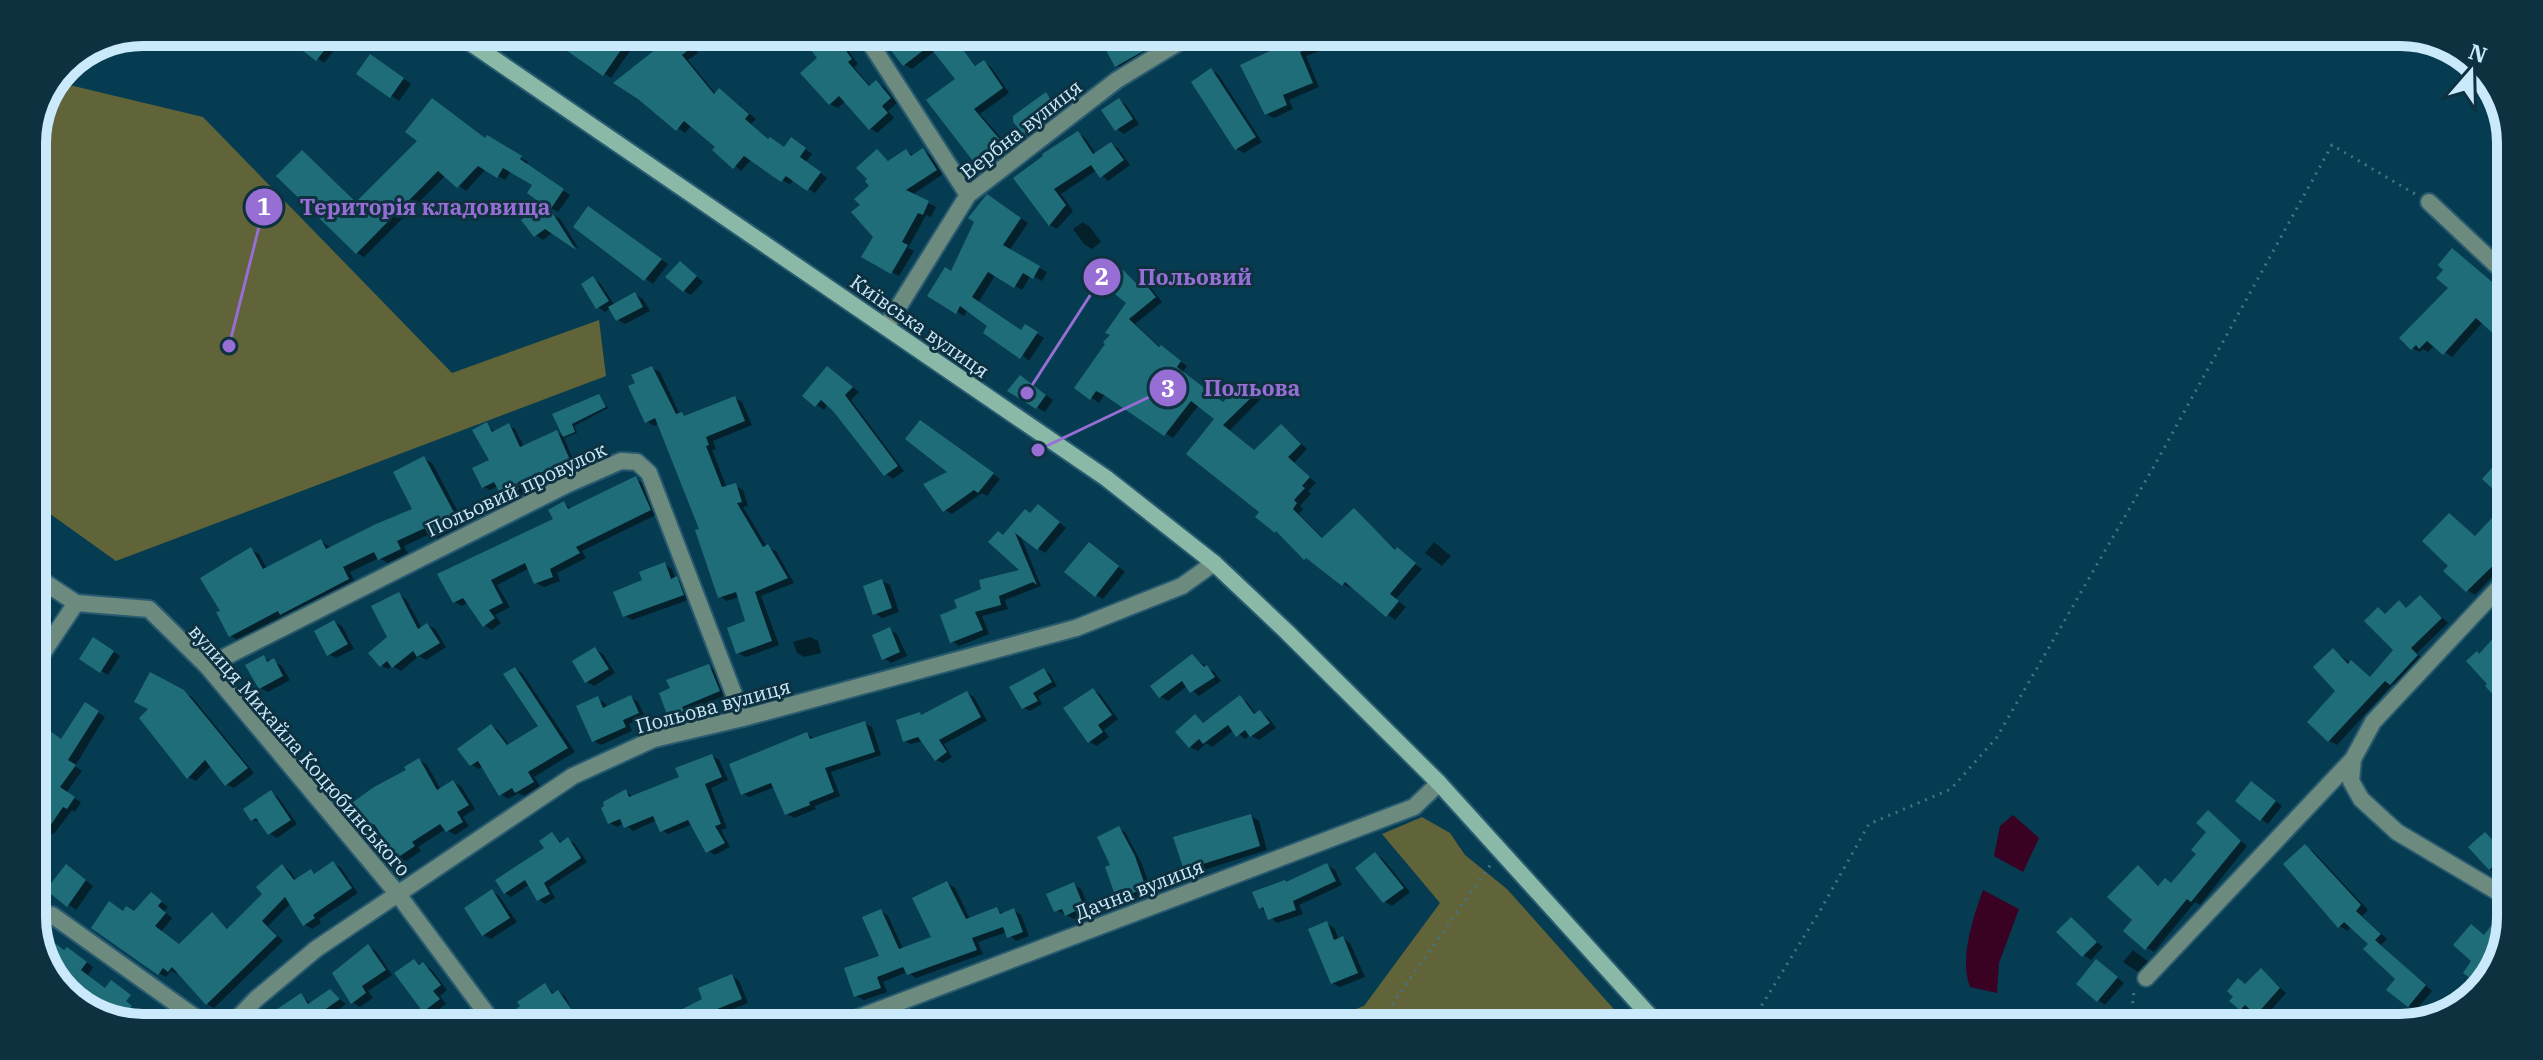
<svg xmlns="http://www.w3.org/2000/svg" width="2543" height="1060" font-family="'IBM Plex Serif',serif">
<style>
.green{fill:#616339}
.water{fill:#390122}
.shadow{fill:#0007}
.building{fill:#206d7a}
.lines{fill:none;stroke-linecap:round;stroke-linejoin:round}
.street-casing{stroke:#295b70;stroke-width:20}
.secondary-casing{stroke:#295b70;stroke-width:20}
.path{stroke:#457388;stroke-width:3;stroke-dasharray:2 6;stroke-linecap:butt}
.street{stroke:#6d8a7f;stroke-width:16}
.secondary{stroke:#8bb9a8;stroke-width:16}
.labels{text-anchor:middle;dominant-baseline:central;stroke-width:6;stroke-linejoin:round;paint-order:stroke}
.street-label{font-size:20px;fill:#cae9fa;stroke:#0e3140}
.rim{fill:none;stroke:#cae9fa;stroke-width:10}
.leader{fill:none;stroke:#976ed4;stroke-width:3}
.callout-dot{fill:#976ed4;stroke:#0e3140;stroke-width:3}
.mark-label{font-size:24px;text-anchor:middle;font-weight:bold;fill:#fff}
.callout-label{font-size:22px;text-anchor:middle;font-weight:bold;fill:#976ed4;stroke:#0e3140;stroke-width:6;stroke-linejoin:round;paint-order:stroke}
</style>
<rect width="100%" height="100%" fill="#063c52"/>
<path class="green" d="M57 82 203 117 452 373 599 320 606 376 116 561 32 501V136Z
M1422 817 1450 833 1465 855 1507 889 1628 1025 1314 1024 1364 1006 1440 903 1382 834Z"/>
<path class="water" d="M2013 815 2039 838 2023 872 1994 856 2000 826Z
M1983 890 2019 909 1999 963 1997 993 1970 987C1959 959 1973 918 1983 890Z"/>
<path class="shadow" d="M283 33H328L340 43 324 63Z
M565 34H621L635 44 611 78 559 42Z
M679 34 686 38 698 53 688 60 716 94 720 91 727 95 756 119 751 124 770 141 785 149 799 144 812 154 806 162 827 178 815 193 794 179 790 185 752 159 741 171 692 125 685 133 617 83Z
M833 34 839 38 858 64 854 67 871 87 876 83 884 87 897 103 888 111 894 118 877 133 870 128 846 100 838 108 830 104 820 58Z
M881 35H948L977 67 984 62 991 67 1009 93 980 114 1009 147 985 168 978 163 929 100 957 79 935 51 912 69 905 65Z
M1100 35 1175 36 1124 69 1116 65Z
M1270 36H1342L1344 42 1306 56 1319 87 1289 100 1293 109 1274 118 1266 114 1276 50Z
M378 61 411 84 399 101 359 73Z
M1211 70 1218 74 1262 142 1244 153 1237 149 1193 82Z
M1046 95 1054 99 1063 114 1034 139 1027 134Z
M1119 100 1126 105 1139 124 1124 134 1117 129Z
M1078 133 1085 138 1096 154 1111 144 1118 148 1130 165 1108 181 1097 170 1061 194 1073 211 1057 229 1050 225 1016 179Z
M487 138 528 162 526 165 570 195 558 212 551 208 535 185 511 171 505 180 486 169 466 191 446 175 364 257 357 253 303 152 358 203Z
M923 150 930 155 943 174 912 195 936 207 931 217 926 215 908 248 914 251 899 276 864 256 876 236 863 205 872 186 877 151 890 162 906 151 915 156Z
M995 201 1028 223 1009 251 1047 272 1042 281 1031 275 1022 290 996 274 978 303 1022 332 1026 327 1044 338 1029 361 990 325 968 309 964 316 930 296 952 273Z
M542 207 560 219 579 249 553 232 543 240 536 235Z
M596 213 668 264 653 284 576 227Z
M1083 222 1090 227 1101 242 1092 249 1084 244 1073 229Z
M2460 255 2509 297 2507 301 2509 315 2483 322 2452 357 2435 345 2428 352 2423 349 2420 352 2412 348 2451 287Z
M687 268 703 282 691 295 684 291Z
M1123 271 1140 286 1143 283 1151 288 1162 302 1135 324 1161 348 1187 366 1183 372 1224 403 1243 385 1261 399 1229 431 1255 452 1282 426 1307 449 1294 463 1316 483 1308 491 1311 494 1300 506 1303 509 1299 514 1324 539 1354 510 1397 551 1422 569 1396 599 1406 607 1395 620 1352 586 1351 588 1343 584 1306 558 1283 536 1257 516 1262 511 1217 418 1199 405 1173 438 1105 394 1099 403 1077 388 1108 343 1128 303Z
M593 279 600 283 615 306 635 294 643 299 650 311 625 324 618 320 611 308 605 312 598 307Z
M652 368 660 372 680 415 688 417 735 398 742 402 752 425 713 441 716 449 712 450 727 488 735 486 743 490 748 506 743 507 767 547 776 551 794 583 761 596 779 645 746 657 738 653 747 623 739 597 727 601 719 596 701 531 660 423 654 426 647 421Z
M835 373 859 392 851 400 904 471 893 479 886 474 828 404 824 410 805 396Z
M1028 382 1053 400 1045 412 1010 391Z
M599 396 608 408 574 426 577 433 564 438 575 464 522 487 525 492 510 500 503 496 498 486 490 490 484 487 491 461 487 425 495 432 508 426 515 429 524 447 557 433 565 437 555 415Z
M928 427 1000 479 987 496 982 493 952 514 945 510 951 472Z
M424 459 432 463 465 525 439 539 430 534 404 546 408 554 388 563 379 558 350 572 356 584 290 618 286 616 239 641 231 636 251 550 259 554 267 569 321 541 331 548 415 510Z
M637 480 645 484 658 514 582 551 586 558 557 573 560 581 544 587 536 583 530 568 497 585 510 607 495 615 501 623 492 630 484 625 469 602 462 606 454 602 556 520 564 504 571 508Z
M2507 503V561L2475 595 2467 590 2450 566 2449 515 2476 537Z
M1039 506 1066 528 1045 553 1020 535 1041 586 1005 600 1008 609 982 616 989 634 959 646 952 641 960 609 1023 571 1004 537Z
M1434 542 1451 556 1442 566 1425 553Z
M1096 549 1125 572 1103 599 1096 595Z
M664 564 672 569 675 578 684 583 691 599 632 620 624 615 645 582Z
M882 581 890 585 899 612 882 618 875 613Z
M399 595 406 599 422 629 427 625 435 629 446 647 426 660 419 656 401 671 393 666 388 669 381 665Z
M2420 597 2448 623 2417 653 2424 660 2399 687 2393 684 2337 745 2329 741 2309 722 2338 691 2334 651 2371 678 2396 650 2378 610 2387 615 2399 603 2408 609Z
M32 605 55 621 38 647 32 644Z
M334 622 342 626 354 649 336 658 329 654Z
M890 630 897 634 907 656 891 663 884 658Z
M810 637 818 641 821 653 804 657 797 653 793 642Z
M94 639 120 656 108 675 81 658Z
M595 649 603 654 615 673 594 686 587 682Z
M1192 656 1214 672 1221 681 1199 696 1187 686 1168 701 1161 697 1153 687Z
M263 658 281 665 290 680 268 692 260 688Z
M708 666 716 671 726 695 689 711 690 715 677 720 670 716Z
M515 669 522 673 575 752 534 777 540 786 524 796 518 793 508 799 501 794 483 766 479 769 472 765 491 726 498 730 510 746 541 727Z
M1044 670 1050 674 1057 686 1038 696 1042 704 1030 711 1024 708Z
M151 675 192 697 254 773 234 788 226 784 212 765 196 781 188 777 151 709Z
M1093 690 1100 694 1118 719 1104 730 1109 737 1097 746 1089 742Z
M967 693 974 697 987 721 944 744 952 757 943 763 936 760 923 741 911 744 905 741 924 716Z
M631 697 638 702 645 717 629 724 632 731 601 745 594 741 597 699 605 703 607 708Z
M1240 698 1247 702 1257 715 1260 712 1268 717 1276 728 1259 740 1250 735 1245 739 1234 730 1212 747 1206 743 1198 751 1190 747 1195 717 1205 724Z
M86 704 105 717 75 766 82 771 66 793 81 802 75 812 72 810 54 834 52 833 40 853 32 848 62 741Z
M864 723 872 727 881 755 831 772 840 796 815 806 816 809 794 818 787 814 775 787 749 797 742 793 807 734 814 738Z
M712 756 719 760 728 780 711 788 727 828 721 830 730 847 715 855 708 851 693 824 668 834 662 830 657 820 633 831 624 823 617 827 610 823 626 791 633 797 681 778Z
M419 760 427 765 441 790 453 782 461 786 475 809 463 817 469 826 455 835 446 829 418 847 421 851 406 861 398 857 380 829 375 832 368 827Z
M2259 788 2282 806 2268 824 2261 819Z
M271 793 278 797 297 824 277 838 269 833 262 823 252 820Z
M2209 813 2247 846 2200 905 2195 902 2154 952 2147 948 2135 919 2138 868 2160 887 2172 885 2199 854 2209 832Z
M1251 816 1259 821 1267 850 1194 873 1186 869Z
M1119 829 1125 832 1141 862 1152 891 1133 898 1126 893 1122 894 1115 891 1113 866Z
M2485 834 2504 851V879L2493 872 2470 847Z
M553 835 562 843 568 840 574 843 587 862 549 887 555 898 545 904 539 900 530 884 511 897 505 893 546 849Z
M2305 847 2313 851 2368 910 2362 916 2387 939 2381 945 2432 991 2416 1010 2409 1006 2398 979 2371 944 2352 926 2347 931 2340 926 2286 865Z
M1375 854 1382 858 1410 892 1392 906 1385 902 1357 868Z
M333 863 341 868 358 893 319 919 321 923 312 929 304 924 291 903 268 926 283 941 214 1008 207 1004 178 972 177 974 171 971 166 977 159 973 124 913H135L158 899 168 907 164 911 172 918 161 932 180 945 213 914 229 930 265 894 283 866 290 871 297 881 311 871 316 875Z
M1327 865 1335 870 1342 885 1299 905 1303 914 1277 923 1260 907 1288 883Z
M74 871 93 886 76 910 48 889Z
M947 883 955 888 970 919 997 910 1004 914 1014 910 1021 915 1029 936 1016 941 1007 932 978 942 983 954 916 978 907 972 883 982 887 992 864 1000 856 996 882 957 881 911 888 916 903 949 934 938Z
M1073 884 1081 889 1091 912 1074 919 1056 910Z
M492 891 499 896 517 922 491 939 484 935Z
M2071 919 2103 947 2091 960 2084 955Z
M1326 923 1334 928 1339 940 1343 938 1350 943 1365 977 1340 987 1332 983Z
M34 930 65 952 75 954 93 967 88 975 106 989 129 994 109 1020H101L64 991 68 985 50 972Z
M368 947 376 951 392 975 368 991 373 998 360 1007 352 1002Z
M2133 950 2150 963 2141 974 2123 962Z
M414 961 431 969 447 990 440 996 446 1004 432 1014 425 1010Z
M2104 966 2124 983 2105 1005 2098 1000Z
M2261 970 2286 993 2264 1018 2252 1009 2249 1013 2232 1001Z
M732 976 739 981 748 1003 711 1018 713 1022H666L705 1000Z
M545 985 555 994 558 992 565 996 578 1021H517L512 1014Z
M330 991 346 1004 323 1021 265 1020 301 996 312 1004Z"/>
<path class="building" d="M279 32 301 33H338L316 61Z
M563 34H632L603 76 556 43Z
M675 34H680L691 48 682 55 714 94 719 88 749 114 745 119 768 139 770 137 784 147 791 137 806 148 800 157 821 172 807 191 786 176 781 182 744 156 733 169 712 150 715 147 684 121 676 131 638 99 613 83Z
M827 34H834L852 59 848 62 869 86 876 80 891 98 882 106 888 113 869 130 839 96 829 105 800 73 817 58 809 47Z
M879 35H945L958 50 961 47 975 66 984 60 1003 88 974 109 1002 142 976 165 926 100 955 79 929 46 903 66Z
M1098 35 1140 36 1147 49 1115 67Z
M1268 36 1338 37 1300 52 1313 83 1283 95 1287 105 1265 115 1240 65 1274 49Z
M370 54 404 78 390 98 356 74Z
M1211 68 1256 137 1235 150 1191 82Z
M1046 92 1057 110 1025 136 1013 122V116Z
M432 98 485 138 487 135 522 156 520 159 564 189 550 210 527 193 532 185 503 168 497 178 478 166 457 188 438 171 356 254 276 176 302 150 356 202 417 141 405 132Z
M1119 98 1133 119 1115 131 1101 110Z
M1078 131 1093 154 1111 142 1124 160 1100 178 1091 165 1054 189 1066 205 1049 226 1013 178 1043 156 1042 154Z
M923 148 937 170 906 190 929 201 923 215 918 213 902 242 908 245 891 274 861 257 873 237 851 212 860 205 854 199 869 186 865 181 867 179 856 168 877 149 888 161 906 149 911 156Z
M987 194 1021 218 1003 245 1040 266 1033 279 1023 273 1014 288 988 272 972 297 1021 330 1025 324 1038 332 1020 359 983 333 987 326 960 306 956 314 927 296 945 267 951 271 974 222 968 218Z
M542 205 552 212 576 250 545 229 534 237 521 220Z
M588 206 662 259 644 281 573 227Z
M2452 248 2504 292 2501 295 2509 303V348L2476 318 2443 355 2427 341 2419 349 2416 345 2411 350 2399 338 2448 288 2436 278 2443 270 2438 265Z
M680 261 697 276 683 292 665 277Z
M1122 269 1138 285 1143 281 1156 297 1129 319 1159 347 1161 345 1181 361 1177 367 1223 402 1243 382 1255 394 1223 425 1254 450 1281 424 1301 444 1288 457 1310 477 1302 486 1305 488 1294 500 1297 503 1293 509 1322 538 1354 508 1395 550 1397 547 1416 563 1390 594 1399 601 1386 617 1345 582 1342 586 1306 558 1304 560 1276 531 1275 533 1255 517 1259 512 1186 454 1214 419 1191 401 1164 436 1104 395 1096 391 1090 400 1074 388 1105 344 1103 342 1110 335 1105 333 1126 303 1105 286Z
M593 276 609 301 596 309 581 284Z
M635 292 643 307 616 321 608 307Z
M652 366 676 414 682 412 684 416 735 396 745 421 706 437 709 445 706 446 722 487 736 483 742 502 737 503 763 547 768 544 788 578 755 592 772 641 736 654 727 628 745 621 736 592 718 598 695 530 699 529 655 418 645 423 628 386 635 383 631 375Z
M827 366 853 387 845 395 898 466 884 476 833 411 821 400 815 407 802 396Z
M1020 375 1046 395 1036 409 1007 391Z
M599 394 606 407 572 424 575 432 563 437 552 414Z
M920 420 994 473 978 493 974 490 943 512 923 484 947 472 905 439Z
M487 422 492 432 509 423 520 447 557 430 570 460 517 483 519 489 502 497 494 482 482 488 472 468 489 460 472 430Z
M2508 450 2507 502 2482 479Z
M424 456 458 520 429 536 425 528 397 541 401 549 378 560 374 552 343 567 349 579 280 615 278 611 229 637 216 612 220 611 200 578 251 547 263 569 321 539 326 549 376 524 412 509 393 472Z
M636 476 651 510 576 547 580 553 550 569 553 577 534 584 525 563 491 580 503 603 489 610 495 618 483 627 463 598 453 603 437 574 553 519 548 510 564 501 568 509Z
M2507 502V552L2466 592 2443 571 2448 566 2422 541 2449 513 2475 536Z
M1038 504 1060 522 1037 550 1015 533 1037 585 1033 582 999 596 1001 605 975 612 983 630 950 643 940 615 957 608 954 600 981 589 979 580 1019 570 988 542 998 531 1003 535 1025 509 1030 513Z
M1089 542 1119 566 1095 597 1064 572Z
M665 562 671 579 677 576 684 595 623 617 613 592 642 580 639 572Z
M882 579 892 608 873 615 863 586Z
M399 592 418 629 427 623 440 643 417 657 413 651 392 668 387 661 380 667 368 653 387 637 371 606Z
M2420 595 2442 618 2411 648 2418 655 2390 685 2385 681 2328 742 2307 722 2335 691 2313 667 2333 648 2348 664 2351 660 2370 677 2393 650 2364 621 2378 607 2385 614 2399 600 2406 608Z
M334 620 348 644 327 656 314 631Z
M2506 624 2505 676V707L2485 686 2487 684 2466 661 2477 651 2479 654Z
M890 627 900 652 882 660 872 635Z
M93 637 114 651 100 673 79 659Z
M595 647 609 669 585 683 572 661Z
M1192 654 1204 667 1207 665 1215 677 1190 693 1182 681 1159 698 1150 686Z
M264 655 267 662 274 658 283 676 259 689 245 665Z
M709 664 720 691 682 707 684 711 668 717 659 693 670 688 666 680Z
M515 667 568 748 528 772 534 782 515 793 512 788 499 796 478 761 470 766 457 749 491 724 507 745 538 726 503 674Z
M1044 668 1052 682 1033 693 1038 701 1022 709 1009 687Z
M150 672 184 690 248 768 225 786 205 760 187 779 139 718 148 709 134 702Z
M1093 688 1112 715 1098 725 1103 732 1088 743 1063 708Z
M967 691 981 717 939 740 947 752 935 761 918 737 903 742 896 720 920 712 921 715Z
M631 695 639 713 623 720 626 727 592 742 576 706 598 696 603 708Z
M1240 695 1254 714 1260 710 1270 723 1250 737 1245 730 1236 737 1228 725 1203 744 1199 739 1189 748 1175 732 1195 714 1203 723Z
M85 702 99 711 68 760 76 765 60 787 75 797 67 809 63 807 46 832 44 831 32 850V718L61 739Z
M865 721 875 752 825 768 834 792 809 802 810 805 785 815 771 783 741 795 729 764 807 732 810 739Z
M712 754 722 777 705 784 721 824 715 826 725 843 706 853 688 820 660 832 653 816 624 828 620 819 608 824 601 808 604 806 603 802 626 789 629 797 679 777 675 768Z
M419 758 437 790 453 780 469 805 457 812 463 822 446 832 440 824 412 842 415 846 397 858 374 824 367 829 349 805 374 787 406 770 404 767Z
M2251 781 2276 801 2260 821 2235 801Z
M271 790 291 820 268 835 256 818 251 821 243 809Z
M2208 810 2241 841 2191 902 2187 899 2145 950 2123 931 2132 920 2107 897 2138 865 2158 886 2165 878 2171 883 2196 854 2191 850 2206 832 2196 823Z
M1251 814 1260 846 1184 870 1173 837Z
M1119 826 1135 856 1146 888 1125 896 1122 889 1114 892 1105 867 1110 865 1097 837Z
M552 832 560 843 568 837 581 858 544 883 550 894 537 901 525 880 504 894 495 880 544 848 539 841Z
M2485 832 2504 852V857L2489 870 2468 847Z
M2305 844 2361 905 2356 911 2381 934 2375 940 2426 985 2408 1007 2386 990 2395 979 2363 949 2368 944 2344 922 2338 928 2283 864Z
M1375 852 1404 888 1383 903 1355 868Z
M333 861 352 888 313 915 315 918 303 926 285 897 262 921 277 936 206 1005 172 967 168 972 163 968 158 975 91 928 109 901 123 911 126 906 134 911 151 892 162 901 158 906 166 913 155 926 179 944 212 912 227 929 262 894 256 887 282 864 294 880 311 869 314 874Z
M1327 863 1336 881 1293 901 1296 910 1268 920 1263 907 1259 909 1252 892 1285 880 1286 882Z
M66 864 86 880 67 907 46 890Z
M947 881 966 919 997 907 1000 914 1014 908 1023 932 1007 938 1003 927 972 938 977 950 907 975 903 967 877 977 881 988 854 997 844 968 879 956 862 917 881 909 899 949 931 937 912 898Z
M1074 882 1084 907 1065 916 1062 909 1054 912 1046 894Z
M492 889 510 918 482 936 464 908Z
M2071 917 2097 942 2082 957 2056 932Z
M1327 921 1334 940 1343 936 1358 973 1331 984 1308 929Z
M2493 923 2503 931V939L2482 963 2493 971 2481 986 2463 973 2471 961 2453 945 2471 924 2484 935Z
M34 928 64 950 67 947 87 962 81 970 105 988 111 980 131 995 126 1001 132 1006 121 1020H114L76 990 75 992 51 975Z
M368 944 386 970 362 986 366 993 351 1004 332 973Z
M414 959 419 965 423 962 441 985 433 991 440 999 423 1012 394 973Z
M2096 959 2118 977 2097 1002 2076 984Z
M2261 968 2280 988 2256 1015 2245 1005 2240 1010 2229 1001 2233 997 2227 991 2238 978 2245 984Z
M732 974 742 999 705 1014 709 1022H657L702 999 698 988Z
M545 983 552 994 558 990 572 1010 556 1021H503V1019L520 1006 517 1002Z
M330 989 340 999 316 1016 319 1021 261 1020 301 993 308 1004Z"/>
<g class="lines">
<g class="street-casing">
<path id="street" d="M865 35 968 195
M2429 202 2509 277
M886 327 968 195 1117 80 1189 36
M32 574 76 603 149 609 207 666 397 893 492 1021
M207 666 566 485 621 461 637 462 649 473 743 718
M32 669 76 603
M2503 895 2397 832 2361 799 2351 781 2353 759 2373 722 2506 580
M52 915 199 1020
M2146 978 2353 759
M236 1020 256 999 316 949 573 776 654 739 743 718 1076 628 1182 586 1214 563
M847 1022 1414 807 1439 783"/>
</g>
<g class="secondary-casing">
<path id="secondary" d="M456 33 1106 478 1214 563 1286 631 1439 783 1658 1025"/>
</g>
<path class="path" d="M1378 1024 1491 864
M1749 1026 1821 909 1869 824 1951 789 1997 737 2153 468 2332 145 2415 194
M2130 1027 2134 991"/>
<use href="#street" class="street"/>
<use href="#secondary" class="secondary"/>
</g>
<g class="labels">
<g class="street-label">
<text transform="translate(1021 129) rotate(-38)">Вербна вулиця</text>
<text transform="translate(920 326) rotate(35)">Київська вулиця</text>
<text transform="translate(516 489) rotate(-25)">Польовий провулок</text>
<text transform="translate(713 706) rotate(-15)">Польова вулиця</text>
<text transform="translate(300 750) rotate(49)">вулиця Михайла Коцюбинського</text>
<text transform="translate(1139 889) rotate(-21)">Дачна вулиця</text>
</g>
</g>
<path d="M0 0H2543V1060H0ZM143 46H2400A97 97 0 0 1 2497 143V917A97 97 0 0 1 2400 1014H143A97 97 0 0 1 46 917V143A97 97 0 0 1 143 46Z" fill="#0e3140" fill-rule="evenodd"/>
<path class="rim" d="M143 46H2400A97 97 0 0 1 2497 143V917A97 97 0 0 1 2400 1014H143A97 97 0 0 1 46 917V143A97 97 0 0 1 143 46Z"/>
<path class="leader" d="M229 346L264 207M1027 393L1102 277M1038 450L1168 388"/>
<g class="callout-dot">
<circle cx="229" cy="346" r="8"/>
<circle cx="1027" cy="393" r="8"/>
<circle cx="1038" cy="450" r="8"/>
<circle cx="264" cy="207" r="20"/>
<circle cx="1102" cy="277" r="20"/>
<circle cx="1168" cy="388" r="20"/>
</g>
<g class="mark-label">
<text x="264" y="215">1</text>
<text x="1102" y="285">2</text>
<text x="1168" y="397">3</text>
</g>
<g class="callout-label">
<text x="425" y="215">Територія кладовища</text>
<text x="1195" y="285">Польовий</text>
<text x="1252" y="396">Польова</text>
</g>
<g transform="translate(2471 72) rotate(20)" stroke="#0e3140" stroke-width="6" paint-order="stroke">
<path d="M0-6L14 30L0 20L-14 30Z" fill="#cae9fa"/>
<text y="-12" font-size="22" font-weight="bold" text-anchor="middle" fill="#cae9fa">N</text>
</g>
</svg>
